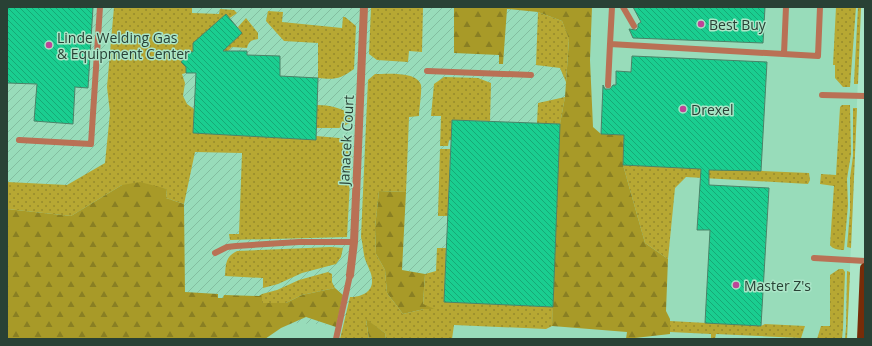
<svg xmlns="http://www.w3.org/2000/svg" width="872" height="346" font-family="'Open Sans',sans-serif">
<style>
.built{fill:#98dcba}
.industrial{fill:url(#industrial-furrows)}
.green{fill:url(#green-dots)}
.forest{fill:url(#forest-firs)}
.building{fill:url(#building-back-hatch);stroke:#4b8368}
.lines{fill:none;stroke-linecap:round;stroke-linejoin:round}
.lane{stroke:#b97155;stroke-width:6}
.street{stroke:#b97155;stroke-width:8}
.primary{stroke:#762c08;stroke-width:10}
.poi-dot{fill:#be4598;stroke:#aae5c7;stroke-width:1.5}
.labels{text-anchor:middle;dominant-baseline:central;stroke-width:3;stroke-linejoin:round;paint-order:stroke}
.poi-label{font-size:14px;fill:#294135;stroke:#aae5c7;text-anchor:start}
.street-label{font-size:14px;fill:#294135;stroke:#aae5c7}
</style>
<defs>
<pattern id="industrial-furrows" width="10" height="10" patternUnits="userSpaceOnUse"><rect width="10" height="10" fill="#98dcba"/><path d="M-1 1l2-2M0 10L10 0M9 11l2-2" fill="none" stroke="#83bea0"/></pattern>
<pattern id="green-dots" width="8" height="8" patternUnits="userSpaceOnUse"><rect width="8" height="8" fill="#b7a833"/><path d="M2 2h.1M6 6h.1" fill="none" stroke="#958a2c" stroke-width="1.8" stroke-linecap="round"/></pattern>
<pattern id="forest-firs" width="22" height="20" patternUnits="userSpaceOnUse"><rect width="22" height="20" fill="#a89a28"/><path d="M5 1l3.5 6h-7zM16 11l3.5 6h-7z" fill="#897f23"/></pattern>
<pattern id="building-back-hatch" width="6" height="6" patternUnits="userSpaceOnUse"><rect width="6" height="6" fill="#1ace90"/><path d="M-1 5l2 2M0 0l6 6M5-1l2 2" fill="none" stroke="#17a976"/></pattern>
</defs>
<rect width="100%" height="100%" fill="#aae5c7"/>
<path class="built" d="M591 7H861L847 339H257Z"/>
<path class="industrial" d="M7 7H591L579 316 359 326 165 317 7 201Z"/>
<path class="green" d="M114 7H192V13L219 14 220 9 234 10 237 13 193 43V52L187 51 186 56 181 62 186 67V73L182 74 185 83 183 96 187 104 194 109 193 133 315 140 316 136 350 139 352 143 347 237 230 240 229 234H239L242 153 195 152 184 204 166 198 167 189 122 185 71 216 7 209V182L67 185 105 163 110 113 107 87Z
M371 7H423L422 52 409 51 408 62 377 60 369 54Z
M836 7H856L850 87H843L835 78V65H833Z
M858 7H861L858 84H854V82Z
M268 11 283 12 282 22 342 28 343 17H345L356 26 354 69C340 79 335 80 318 78V43L284 41 266 21Z
M538 12 562 21 569 38 566 82 560 68 536 65Z
M246 18 258 33V39C252 40 249 41 247 48L232 47 228 51V54L222 51 242 33 238 27Z
M375 74C387 74 417 71 421 85 422 91 419 110 419 116L409 117 406 192 379 191 375 228 376 254 385 270 387 293 403 314 424 309H434L423 305 425 274 436 271 437 248H446L444 302 553 307 552 326 546 329 454 325 452 339H386L385 333 366 320 369 339H340L350 297C361 297 373 292 372 280 372 273 367 265 365 259 363 252 363 244 361 237L368 80Z
M444 77 478 78 491 83 490 121 452 120 451 140H449L448 146H440L441 116H431L434 84Z
M565 97 560 124 537 123 538 103Z
M317 105C330 105 340 108 351 114L352 122 339 128H316Z
M842 105H850L851 154 847 179 848 205 844 250C839 250 832 249 830 245L834 186 820 184 821 174 836 175 840 107Z
M853 108H857L851 248 847 247 850 211V178L853 156Z
M440 149H450L448 216H438Z
M623 165 809 173 810 180 808 184 686 177 675 188 668 259 645 243Z
M331 247 343 248 341 257 336 264 302 273 278 284 263 288V278L225 276C226 264 225 257 237 251Z
M839 269H843L845 272 843 328 842 339H817L821 326H830V275Z
M847 271 850 272 847 339H845L846 327Z
M328 272 332 274V282L335 288 302 295 286 303H262V294L277 290 299 280Z
M670 321 761 326 765 324 805 326 801 338 716 334 715 339H711V334L670 332Z"/>
<path class="forest" d="M454 7H592L590 60 593 127 601 134 624 135 623 165 645 243 668 259 666 311 670 319V334L626 339 627 332 552 326 560 124 565 97 569 39 562 21 538 12 507 9 503 64H499V55L454 53Z
M140 182 167 189 166 198 184 204 185 292 218 294V298H223L224 295 259 296 262 294V303H286L302 295 335 288 343 295 336 327 306 317 281 328 265 339H7V209L71 216 122 185Z
M379 191 406 192 402 270 425 274 423 304 435 309H424L403 314 387 293 385 270 376 254 375 228Z
M366 319 385 333 386 339H369Z"/>
<path class="building" d="M7 7H93L88 88 75 87 73 124 34 121 37 84 7 83Z
M633 7H765L763 43 633 38 629 29 636 30 638 28V24L641 22Z
M226 14 242 33 223 51H247V55L280 56V76L318 78 316 140 193 133 196 73H186V67L181 62 186 56 187 51 193 52V43Z
M632 56 767 62 761 171 709 170V185L769 188 761 326 705 323 710 230H697L701 169 623 165 624 135 601 134 603 85 605 89H610L613 85H616V71L631 72Z
M452 120 560 124 553 307 444 302Z"/>
<g class="lines">
<path class="lane" d="M612 7 610 44 818 56 820 7
M623 7 634 26
M784 54 786 7
M427 71 531 75
M608 85 610 44
M822 95 865 96
M19 140 91 144 100 7
M215 253 227 247 236 246 299 242H354
M814 258 865 261
M336 339 350 275"/>
<path class="street" d="M350 275 354 242 364 7"/>
<path class="primary" d="M862 339 865 268"/>
</g>
<g class="poi-dot">
<circle cx="701" cy="24" r="4"/>
<circle cx="49" cy="45" r="4"/>
<circle cx="683" cy="109" r="4"/>
<circle cx="736" cy="285" r="4"/>
</g>
<g class="labels">
<g class="poi-label">
<text x="709" y="24">Best Buy</text>
<text x="57" y="37">Linde Welding Gas<tspan x="57" dy="16">&amp; Equipment Center</tspan></text>
<text x="691" y="109">Drexel</text>
<text x="744" y="285">Master Z's</text>
</g>
<g class="street-label">
<text transform="translate(346 140) rotate(-87)">Janacek Court</text>
</g>
</g>
<rect width="872" height="346" fill="none" stroke="#294135" stroke-width="16"/>
</svg>
